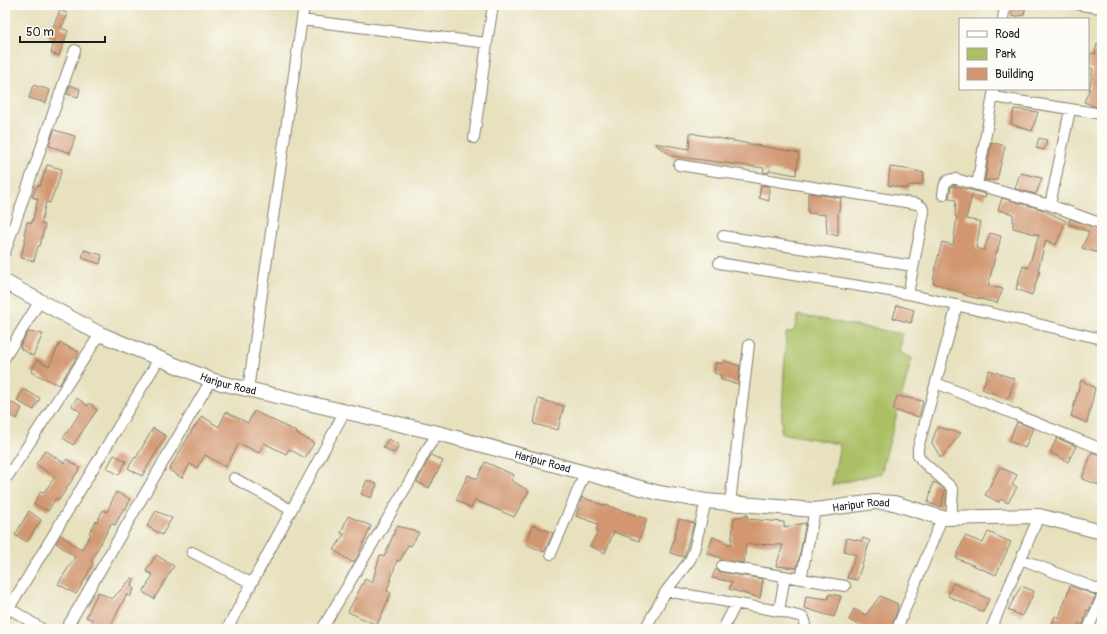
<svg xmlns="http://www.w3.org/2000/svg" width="1107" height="634" font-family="Pangolin,sans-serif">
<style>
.green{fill:#abc065;stroke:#646e40}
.building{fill:#d29771}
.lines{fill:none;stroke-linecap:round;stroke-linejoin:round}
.street-casing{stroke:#827e6d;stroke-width:12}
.secondary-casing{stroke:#827e6d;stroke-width:16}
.street{stroke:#fff;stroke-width:10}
.secondary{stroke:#fff;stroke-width:14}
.labels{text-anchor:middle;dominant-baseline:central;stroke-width:3;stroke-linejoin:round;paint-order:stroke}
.street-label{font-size:11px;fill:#1c1c1c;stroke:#fdfcf7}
</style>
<rect width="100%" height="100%" fill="#fdfcf7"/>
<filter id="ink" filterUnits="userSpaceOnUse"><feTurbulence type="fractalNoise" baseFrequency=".025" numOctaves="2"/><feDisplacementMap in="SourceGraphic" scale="8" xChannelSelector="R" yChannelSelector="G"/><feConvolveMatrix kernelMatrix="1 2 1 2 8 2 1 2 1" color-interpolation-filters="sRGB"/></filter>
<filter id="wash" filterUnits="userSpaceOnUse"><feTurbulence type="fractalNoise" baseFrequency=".012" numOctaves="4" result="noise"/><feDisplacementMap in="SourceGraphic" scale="16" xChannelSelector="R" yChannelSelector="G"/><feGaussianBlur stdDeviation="0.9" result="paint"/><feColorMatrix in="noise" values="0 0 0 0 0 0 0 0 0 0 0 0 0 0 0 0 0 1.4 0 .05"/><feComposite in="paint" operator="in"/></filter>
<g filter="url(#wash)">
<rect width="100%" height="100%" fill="#e7e1be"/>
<path class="green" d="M798 315 903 334 899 352 912 358 881 473 832 485 840 444 781 433 786 333 794 331Z"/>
<g id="blocks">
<path class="building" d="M1011 5H1026L1024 15 1012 17Z
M60 10 68 14 61 28 68 31 59 56 51 53 55 40 54 42 48 39Z
M1097 44H1102V81L1097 107 1094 106 1084 102 1089 91 1093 69 1089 68 1091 53 1095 54Z
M33 85 50 90 46 103 29 98Z
M70 85 80 89 78 97 67 94Z
M1014 109 1038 112 1032 131 1011 124Z
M54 130 75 136 70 154 68 151V152L49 146Z
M690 133 799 153 796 175 769 170V173L763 172 764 168 672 156 654 143 689 149Z
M1039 138 1047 140 1044 150 1036 148Z
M991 142 1005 146 997 180H985Z
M47 165 62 169 56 189H55L50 203 46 202 41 224 45 225 40 246H38L34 261 21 258 26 235 24 234 27 222 32 223 38 199 32 197 37 185 40 186Z
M890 167 913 170 924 173 922 184 908 186V189L888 185Z
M1020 173 1042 178 1036 194 1015 189Z
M761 185 769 186V201L759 198Z
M951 186H955L986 194 985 198 972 195 966 219 981 222 976 248 984 250 990 233 1001 236 997 253H996L988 286 1003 289 997 303 964 295 965 294 933 283 936 265 942 242 953 245 957 216H955L956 200 949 198Z
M808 193 841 198 838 215V236L827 233 826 215 808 213Z
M1002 198 1041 209 1066 221 1056 245 1046 240 1038 270 1040 271 1032 295 1016 289 1023 266 1028 268 1039 235 1013 228V214L998 210Z
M1070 219 1102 230V254L1082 248 1089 232 1068 224Z
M84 250 102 255 100 264 82 258Z
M897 305 914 310 911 323 893 318Z
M28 332 43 334 33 356 21 349 20 346Z
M60 343 79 352 75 360 59 385 31 372 37 360 49 366Z
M724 361 740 366 738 384 721 380V375L714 373 716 362 722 364Z
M989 370 1015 379 1008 399 982 389Z
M1081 380 1095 388 1087 423 1071 416Z
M23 389 40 398 34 410 17 401Z
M897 396 923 401 919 417 893 410Z
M77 398 88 406 89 403 97 410 73 445 63 438 81 412 72 406Z
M538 399 564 406 558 430 534 424Z
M10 402 22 408 17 419 5 413Z
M254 411 297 432 296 433 314 443 305 458 289 449 286 454 264 443 259 453 239 443 226 467 205 455 197 468 190 464 182 478 169 470 194 427H195L202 416 219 427 226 412 248 423Z
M1017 422 1033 428 1025 448 1009 441Z
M937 427 961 433 941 458 932 443Z
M153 428 166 436 142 476 128 468 135 457 136 458Z
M1057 438 1076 446 1068 462 1050 452Z
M388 439 399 445 394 453 383 447Z
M45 450 64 463 67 459 80 468 59 500 56 498 48 511 34 504 41 491 44 492 55 477 36 464Z
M1092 452 1102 455V486L1082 479Z
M114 455 126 461 119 475 107 468Z
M431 455 443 461 429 488 417 482Z
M485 462 514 475 511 480 529 491 514 517 475 500 471 508 456 500 468 475 477 479Z
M1000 467 1017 475 1012 485 1017 487 1008 503 1001 499 999 502 985 495Z
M367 480 377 484 371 498 361 494Z
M933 482 938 484 945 490 941 507 928 503Z
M116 492 130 499 126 509 124 508 115 525 111 524 91 561 93 563 88 573V574L76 594 58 584 75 557 56 543 61 535 81 550 91 534 89 533 96 521 97 522 103 510 107 512Z
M582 497 605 506V505L647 519 639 541 614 532 605 553 590 546 598 531H596L598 524 576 516Z
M29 511 41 520 27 542 15 535Z
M156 511 172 518 162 535 147 526Z
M748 515 747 519 784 522V527L806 523 797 568 776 566 783 545 746 544 744 563 720 560 721 558 707 553 713 537 731 545 734 518Z
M348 516 371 526 359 553 353 563 334 550 344 534 341 533Z
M679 519 694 523 684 557 670 553Z
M533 525 553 533 544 552 526 544Z
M397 526 413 530 419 533 411 546 408 545 400 561 397 560 387 591 391 593 377 625 348 612 365 579 372 583 380 555 384 557Z
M988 532 1011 542 996 575 956 558 965 536 983 543Z
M847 538 862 541 863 538 870 541 857 580 847 578 856 555 844 551Z
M156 555 174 566 154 599 143 592 153 575 146 571Z
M716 569 721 572 763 579 760 598 729 589 732 582 712 578Z
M132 578 134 579 131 586 134 589 130 597 127 594 109 629H88L93 620 86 617 98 592 112 599Z
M953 583 989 599 983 612 948 596Z
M1021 586 1034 591 1029 604 1028 603 1022 616 1008 610Z
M1070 586 1096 595 1089 611 1087 610 1083 625 1079 623 1076 629H1050L1055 616 1059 618Z
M829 594 841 596 834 617 804 608 806 596 828 599Z
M880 596 898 604 897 611 891 629H867L849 620 854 609 866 615Z"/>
</g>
</g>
<g filter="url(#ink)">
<use href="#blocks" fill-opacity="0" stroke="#827e6d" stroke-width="1"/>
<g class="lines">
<g class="street-casing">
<path id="street" d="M1080 5 1102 8
M1003 19 1005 5
M302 20 487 43
M993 97 1102 114
M474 138 487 43 493 5
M679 165 917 204 922 207 924 212 908 294
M977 185 994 89
M943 195C944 186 944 178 956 179L1050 205 1102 224
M1050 205 1070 110
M723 236 913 266
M5 252 75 50
M719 263 908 294 1102 339
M5 357 40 301
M936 383 1102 449
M248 390 304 5
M8 476 100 334
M234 478 291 510
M730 503 749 345
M951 518 953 491 951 487 922 461 918 455V448L957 305
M192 552 251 583
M551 554 585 473
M1021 559 1102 591
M722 566 845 586
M801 579 815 510
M666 591 779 611 802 617C807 620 805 624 803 629
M9 608 42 629
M779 611 785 576
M5 615 159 359
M66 629 211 380
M227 629 345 411
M322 629 411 479 425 452 438 433
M645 629 666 591 690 560 694 550 706 501
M723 629 736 604
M897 629 942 518
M991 629 1039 516
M1088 629 1102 597"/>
</g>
<g class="secondary-casing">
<g id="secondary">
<path id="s1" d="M5 282 100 334 211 380 225 384 438 433 659 493 706 501 815 510 875 502 894 503 942 518 1039 516 1102 532"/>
</g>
</g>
<use href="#street" class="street"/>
<use href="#secondary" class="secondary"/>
</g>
</g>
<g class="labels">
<g class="street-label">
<text stroke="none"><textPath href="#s1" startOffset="246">Haripur Road</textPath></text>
<text stroke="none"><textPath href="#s1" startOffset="570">Haripur Road</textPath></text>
<text stroke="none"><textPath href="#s1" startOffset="894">Haripur Road</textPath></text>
</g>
</g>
<rect width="1107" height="634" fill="none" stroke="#fdfcf7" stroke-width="20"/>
<rect x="959" y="18" width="130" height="72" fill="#fdfcf7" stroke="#a3a29f"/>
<rect x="967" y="31" width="20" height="6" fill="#ffffff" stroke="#a3a29f"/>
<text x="995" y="38" font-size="12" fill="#1c1c1c">Road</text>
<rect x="967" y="48" width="20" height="12" fill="#abc065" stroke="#a3a29f"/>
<text x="995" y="58" font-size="12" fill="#1c1c1c">Park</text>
<rect x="967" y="68" width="20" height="12" fill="#d29771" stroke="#a3a29f"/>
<text x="995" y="78" font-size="12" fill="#1c1c1c">Building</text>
<path d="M20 36v6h85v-6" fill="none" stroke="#1c1c1c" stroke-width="2"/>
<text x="26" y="36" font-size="12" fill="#1c1c1c" stroke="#fdfcf7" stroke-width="3" paint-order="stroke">50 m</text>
</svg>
